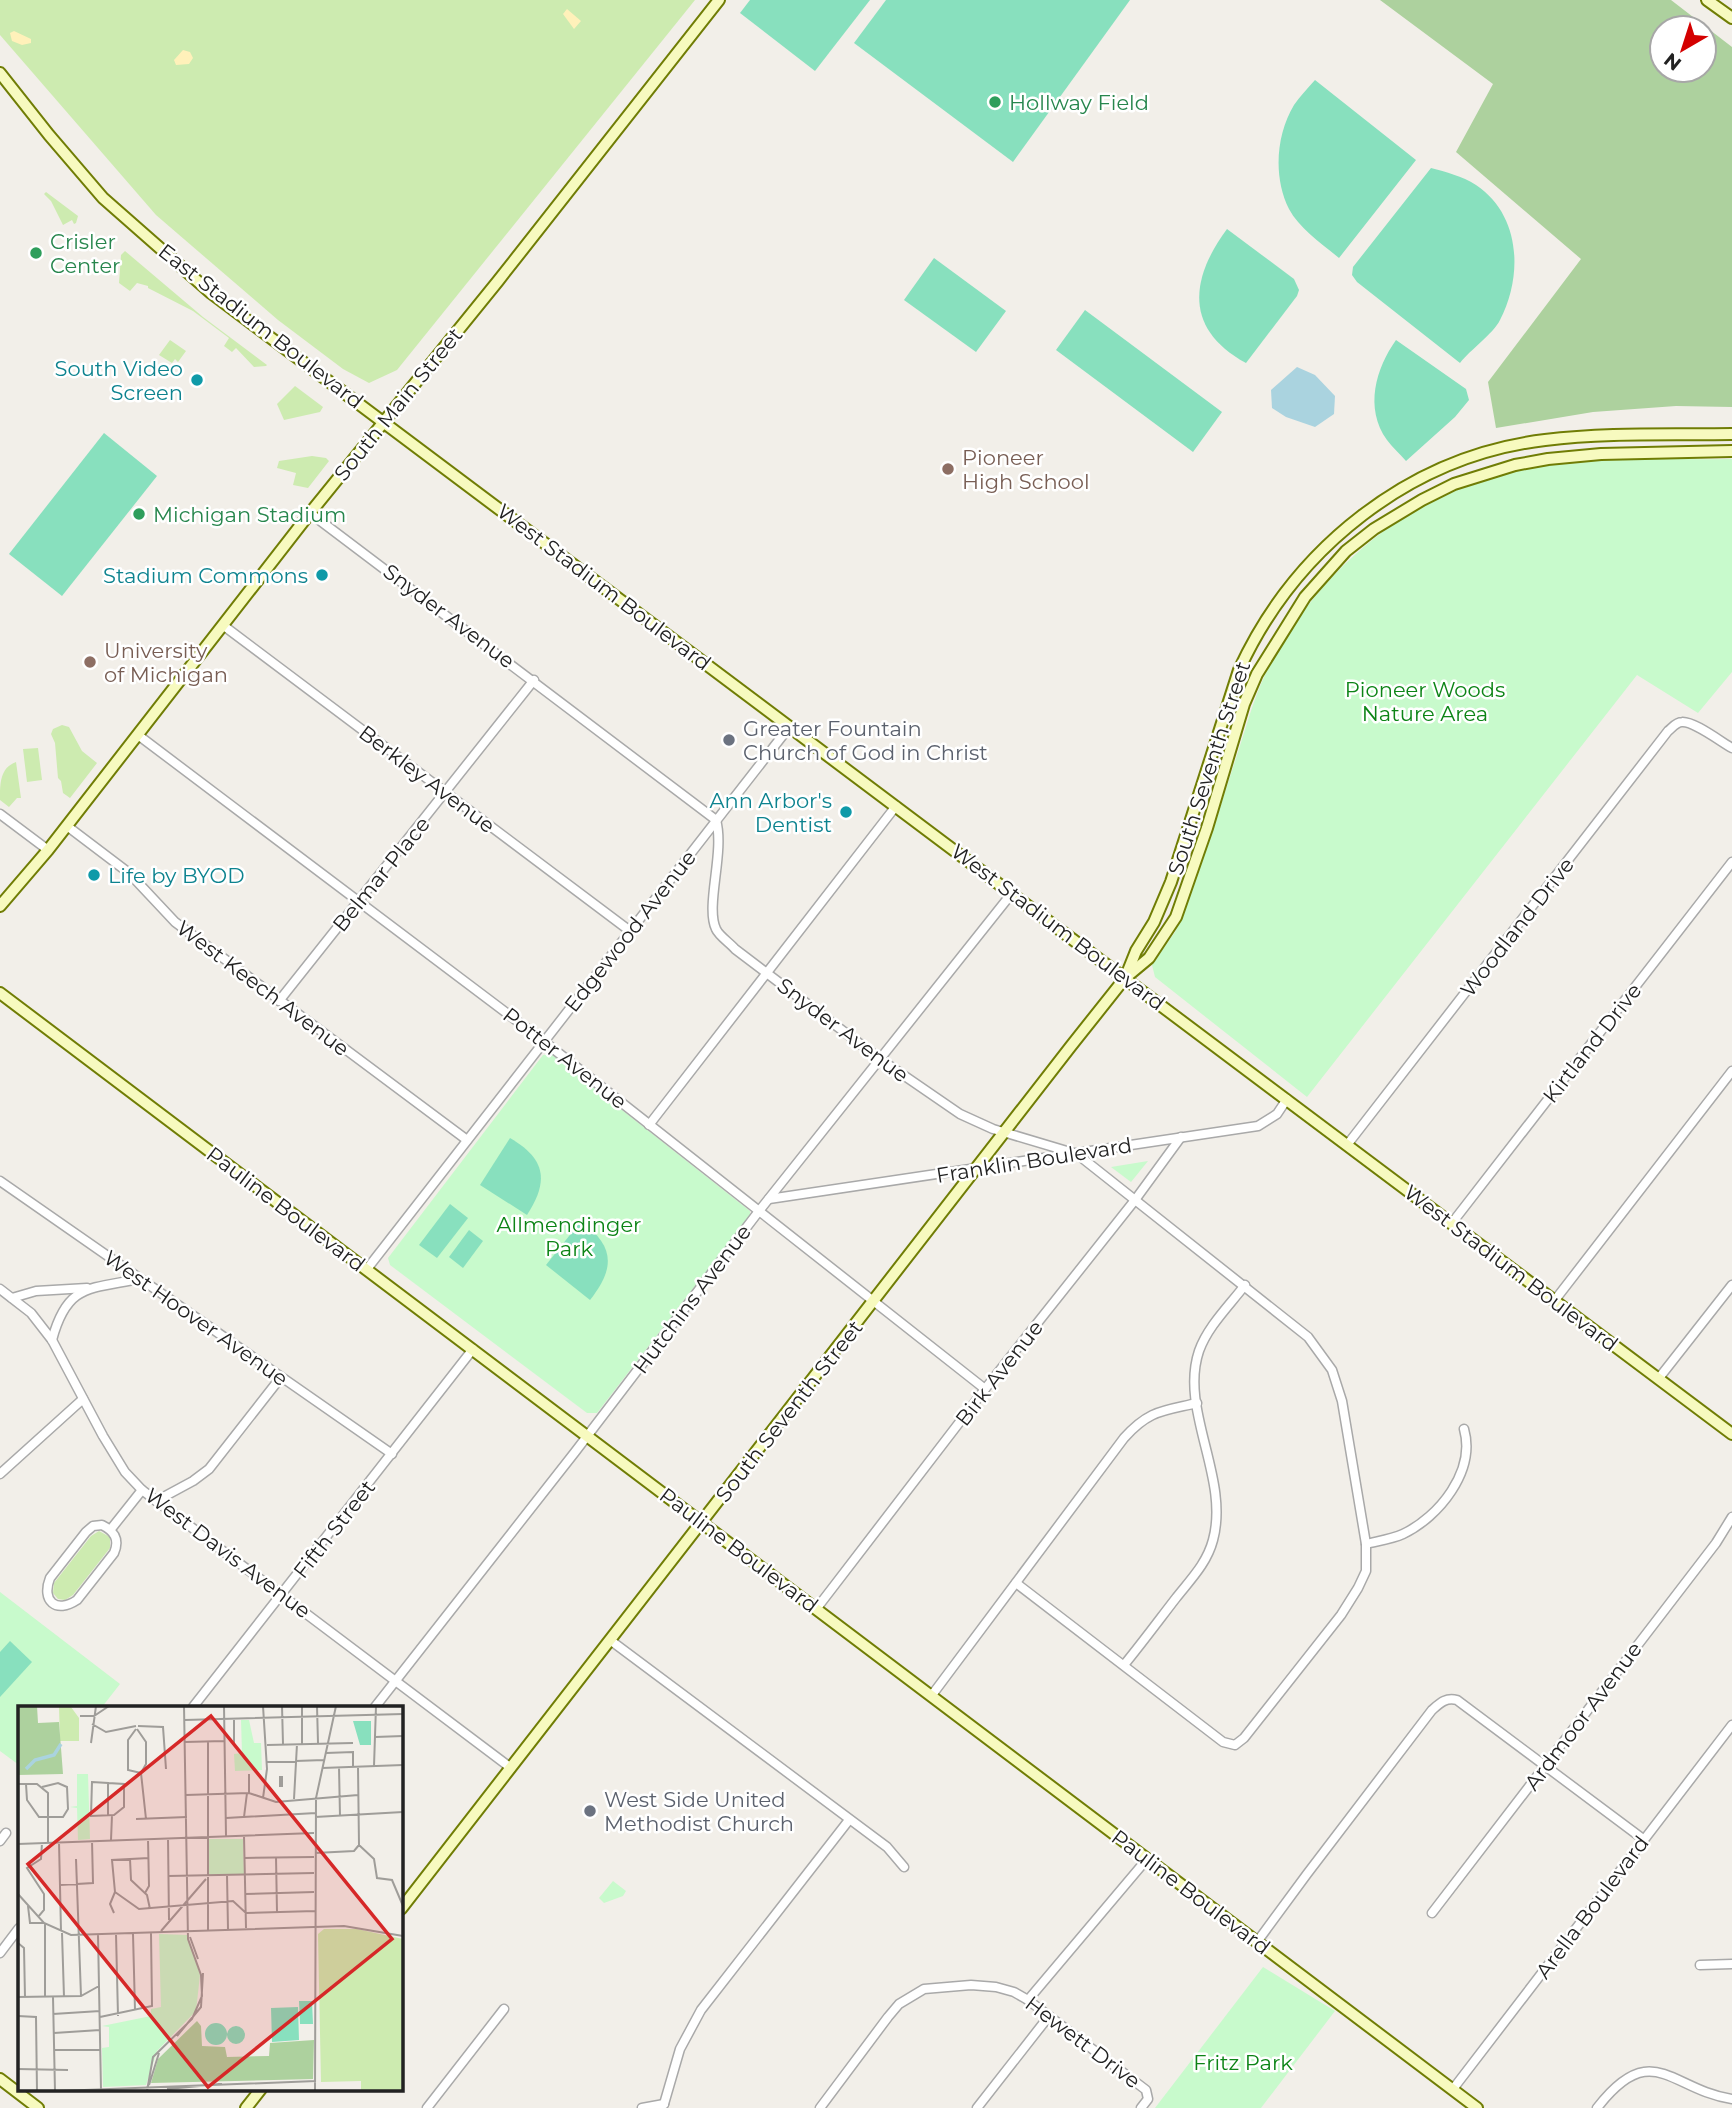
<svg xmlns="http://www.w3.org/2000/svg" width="1732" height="2108" font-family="Montserrat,sans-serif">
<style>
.grass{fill:#cdebb0}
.forest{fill:#add19e;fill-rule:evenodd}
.sand{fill:#fff1ba}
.park{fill:#c8facc}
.pitch{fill:#88e0be}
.water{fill:#aad3df}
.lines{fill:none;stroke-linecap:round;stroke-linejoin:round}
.street-casing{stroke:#a9a9a9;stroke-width:11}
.secondary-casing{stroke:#707d05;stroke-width:14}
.street{stroke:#fff;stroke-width:8}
.secondary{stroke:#f7fabf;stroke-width:10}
.leisure-dot{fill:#2e9e5b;stroke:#fff;stroke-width:2.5}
.culture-dot{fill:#0f9aa8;stroke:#fff;stroke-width:2.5}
.education-dot{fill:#8d6e63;stroke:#fff;stroke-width:2.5}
.worship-dot{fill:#6b7280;stroke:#fff;stroke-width:2.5}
.labels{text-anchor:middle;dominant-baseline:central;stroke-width:5;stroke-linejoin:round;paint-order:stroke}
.leisure-label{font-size:21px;fill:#27864d;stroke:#fff;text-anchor:start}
.street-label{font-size:21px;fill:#222;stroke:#fff}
.culture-label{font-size:21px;fill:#0d838f;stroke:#fff;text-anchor:end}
.education-label{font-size:21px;fill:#785e54;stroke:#fff;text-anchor:start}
.park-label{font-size:21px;fill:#0c8416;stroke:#fff}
.worship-label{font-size:21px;fill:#5b616d;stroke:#fff;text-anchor:start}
.inset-river{fill:none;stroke:#aad3df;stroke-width:3.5}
.inset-road{fill:none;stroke:#9f9d99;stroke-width:2}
.view{fill:#d62828;fill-opacity:0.15;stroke:#d62828;stroke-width:3.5}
.inset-edge{fill:none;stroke:#222;stroke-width:3.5}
</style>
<rect width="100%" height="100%" fill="#f2efe9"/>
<g class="grass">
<polygon points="0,0 695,0 397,370 369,383 343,369 278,320 156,215 0,35"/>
<polygon points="46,192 78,216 76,223 74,224 72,220 63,225 51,201 44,194"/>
<polygon points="125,251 203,317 267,365 266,366 254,367 236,348 232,352 224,346 229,338 193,311 148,288 148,286 137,283 130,291 119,283 121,255"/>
<polygon points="170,340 186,351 178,362 175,359 172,363 159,355"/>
<polygon points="295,386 323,407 320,412 284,420 277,404"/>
<polygon points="312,456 326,458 329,461 308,488 293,485 296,473 277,468 279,461"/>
<polygon points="62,725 69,727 82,751 97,763 70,798 63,793 61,781 58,778 55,743 51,734 53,729"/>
<polygon points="38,748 42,780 27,782 23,749"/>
<path d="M16,762l5,36h-4l-8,9 -9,-7c0,-17 0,-32 16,-38z"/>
<polygon points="99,1531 110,1537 110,1548 73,1595 65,1600 58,1599 53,1593 54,1583 91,1536"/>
</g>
<path class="forest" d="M1380,0h291l61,47v360l-56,-1 -83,6 -97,16 -8,-46 93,-123 -125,-107 37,-68zM1662,28h42v42h-42z"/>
<g class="sand">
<polygon points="567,9 581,21 574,29 563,14"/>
<polygon points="14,31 31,39 31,43 22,45 12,41 10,33"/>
<polygon points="183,50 190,52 193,58 189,64 176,65 174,60"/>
</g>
<g class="park">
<path d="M1732,459v213l-34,41 -61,-38 -330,422 -152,-120 -3,-12 23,-33 13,-31c18,-48 33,-97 49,-146 9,-27 16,-55 28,-80 50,-104 150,-189 266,-208 66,-11 134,-7 201,-8z"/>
<polygon points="551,1054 750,1211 750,1215 597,1413 587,1413 390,1265 388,1258 543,1055"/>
<polygon points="1148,1161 1131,1182 1111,1167"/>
<polygon points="0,1592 120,1684 102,1707 19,1707 19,1765 0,1751"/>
<polygon points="613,1881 626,1891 623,1896 604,1903 599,1898"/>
<polygon points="1263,1967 1335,2011 1261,2108 1155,2108"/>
</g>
<g class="pitch">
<polygon points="750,0 870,0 815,71 740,13"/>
<polygon points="886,0 1130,0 1013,162 854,43"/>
<path d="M1315,80l101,80 -77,98c-17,-14 -40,-30 -50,-49 -16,-32 -13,-74 5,-104 6,-9 14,-17 21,-25z"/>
<path d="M1431,168c15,4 31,8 45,17 45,30 47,91 24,135 -7,14 -29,29 -40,43l-103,-81 -5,-7 1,-8z"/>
<path d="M1227,229l67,50 5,11 -2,6 -51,67c-62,-34 -56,-84 -19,-134z"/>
<polygon points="934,258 1006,311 976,352 904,300"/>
<polygon points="1085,310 1222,412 1193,452 1056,350"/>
<path d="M1396,340l70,49 3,11 -14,17 -49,44c-6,-7 -14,-14 -19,-21 -23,-32 -11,-72 9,-100z"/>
<polygon points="104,433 157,476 62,596 9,554"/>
<path d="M510,1138c36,21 39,43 17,77l-47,-30z"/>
<polygon points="450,1204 468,1218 437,1258 419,1245"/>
<path d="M581,1221c33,25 35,46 9,79l-44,-35z"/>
<polygon points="469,1230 483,1241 463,1268 449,1257"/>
<polygon points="10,1641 32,1662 0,1697 0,1652"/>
</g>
<polygon class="water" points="1297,367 1315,375 1335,396 1334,414 1315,427 1286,417 1272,408 1271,390"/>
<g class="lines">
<defs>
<g id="street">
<path d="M310,513l406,307c9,32 -11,86 0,109 3,7 14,14 19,20l145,110 80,55 33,15 84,25 231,183 24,33 10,31 24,143v27l-8,17 -17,27 -97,123 -9,7 -12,-3 -207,-159"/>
<polyline points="224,626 630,931"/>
<polyline points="138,735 537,1036 985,1389"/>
<polyline points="0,814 48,850"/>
<polyline points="67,826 129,873 175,922 467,1140"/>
<polyline points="279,1001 534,680"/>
<polyline points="649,1125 896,806"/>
<path d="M1347,1145l321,-414c4,-3 8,-9 14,-9 12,-1 39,20 50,26"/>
<polyline points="0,1181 392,1454"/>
<polyline points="769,1199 1258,1126 1277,1114 1287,1099"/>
<polyline points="1452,1223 1732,862"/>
<polyline points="367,1269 790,726"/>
<polyline points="0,1289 31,1313 52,1340 103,1436 125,1472 142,1490 511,1768"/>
<polyline points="12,1298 36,1291 87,1288"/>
<polyline points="1555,1300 1732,1071"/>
<path d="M52,1340c15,-56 37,-51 87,-61"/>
<polyline points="1659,1378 1732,1285"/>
<polyline points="0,1474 83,1399"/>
<polyline points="156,1501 193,1481 209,1469 281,1377"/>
<path d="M102,1525c12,6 18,14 12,28l-37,47c-21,14 -36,1 -27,-22l36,-46 7,-6z"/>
<polyline points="111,1529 142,1490"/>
<path d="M1366,1544c12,-3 26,-5 37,-10 36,-17 73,-63 61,-105"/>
<polyline points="817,1608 985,1389 1135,1200 1181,1137"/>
<polyline points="610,1640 887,1847 904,1867"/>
<path d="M1124,1665c18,-22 35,-45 52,-67 15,-19 31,-35 37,-58 17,-62 -34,-130 -14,-189 9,-25 30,-45 46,-66"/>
<path d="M932,1695l192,-257c25,-28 39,-27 73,-35"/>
<polyline points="193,1707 473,1349"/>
<polyline points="375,1707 575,1452 759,1211 1012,893"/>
<polyline points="0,1841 6,1833"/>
<polyline points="1432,1913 1716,1543 1732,1517"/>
<path d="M1257,1942l50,-68 125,-164c8,-7 14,-13 25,-10l186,139"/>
<polyline points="0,1953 19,1928"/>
<polyline points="1700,1965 1732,1964"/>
<polyline points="1028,2000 1147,1859"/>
<polyline points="1453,2089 1732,1725"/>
<polyline points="664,2104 680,2049 701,2010 849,1820"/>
<polyline points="427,2108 504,2009"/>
<polyline points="642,2108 664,2104"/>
<polyline points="820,2108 888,2017 899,2004 924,1989 971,1985 996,1987 1014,1992 1028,2000 1146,2090 1148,2099 1141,2108"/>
<polyline points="977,2108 1049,2016"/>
<path d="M1597,2108c55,-71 74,-18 135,-9"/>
</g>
<g id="secondary">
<polyline points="1707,0 1732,18"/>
<polyline points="0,73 49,135 103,198 211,293 1732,1434"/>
<polyline points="0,906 48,850 310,513 498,281 719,0"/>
<path d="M1126,976l10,-25 18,-29 17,-40 68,-212c56,-122 171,-214 306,-230 62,-8 125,-5 187,-6"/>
<polyline points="0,993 1477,2108"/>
<polyline points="401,1909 1071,1046 1125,978 1149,958 1176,917 1207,828 1244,704 1257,674 1305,597 1346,551 1374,529 1422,500 1454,484 1515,465 1548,459 1601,454 1732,451"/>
<polyline points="0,2079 38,2108"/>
<polyline points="246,2108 261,2089"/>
</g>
</defs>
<use href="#street" class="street-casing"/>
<use href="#secondary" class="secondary-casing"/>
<use href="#street" class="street"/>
<use href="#secondary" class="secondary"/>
</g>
<g class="leisure-dot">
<circle cx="995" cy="102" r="7"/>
<circle cx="36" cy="253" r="7"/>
<circle cx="139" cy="514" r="7"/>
</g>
<g class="culture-dot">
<circle cx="197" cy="380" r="7"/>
<circle cx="322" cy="575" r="7"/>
<circle cx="846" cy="812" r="7"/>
<circle cx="94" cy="875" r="7"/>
</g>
<g class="education-dot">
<circle cx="948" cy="469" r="7"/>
<circle cx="90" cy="662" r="7"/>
</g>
<g class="worship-dot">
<circle cx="729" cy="740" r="7"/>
<circle cx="590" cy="1811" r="7"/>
</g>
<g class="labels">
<g class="leisure-label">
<text x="1009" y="102">Hollway Field</text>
<text x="50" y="241">Crisler<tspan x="50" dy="24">Center</tspan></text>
<text x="153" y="514">Michigan Stadium</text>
</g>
<g class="street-label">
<text transform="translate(261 326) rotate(38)">East Stadium Boulevard</text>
<text transform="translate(398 404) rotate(-51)">South Main Street</text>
<text transform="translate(604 587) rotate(37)">West Stadium Boulevard</text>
<text transform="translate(449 616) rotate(37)">Snyder Avenue</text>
<text transform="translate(1209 768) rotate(-72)">South Seventh Street</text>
<text transform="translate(427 779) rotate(37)">Berkley Avenue</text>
<text transform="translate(381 874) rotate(-51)">Belmar Place</text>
<text transform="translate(1058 927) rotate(37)">West Stadium Boulevard</text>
<text transform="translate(1517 927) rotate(-52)">Woodland Drive</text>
<text transform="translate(630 931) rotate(-52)">Edgewood Avenue</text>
<text transform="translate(263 988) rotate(37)">West Keech Avenue</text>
<text transform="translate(843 1030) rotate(37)">Snyder Avenue</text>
<text transform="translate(1592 1043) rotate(-52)">Kirtland Drive</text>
<text transform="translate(565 1058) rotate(38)">Potter Avenue</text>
<text transform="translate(1034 1160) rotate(-9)">Franklin Boulevard</text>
<text transform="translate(286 1209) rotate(37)">Pauline Boulevard</text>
<text transform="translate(1511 1268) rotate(37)">West Stadium Boulevard</text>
<text transform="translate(692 1299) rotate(-53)">Hutchins Avenue</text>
<text transform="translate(196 1318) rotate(35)">West Hoover Avenue</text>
<text transform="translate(999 1373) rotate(-52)">Birk Avenue</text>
<text transform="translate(789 1411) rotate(-52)">South Seventh Street</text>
<text transform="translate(334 1529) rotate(-52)">Fifth Street</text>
<text transform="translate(739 1550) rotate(37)">Pauline Boulevard</text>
<text transform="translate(228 1553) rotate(37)">West Davis Avenue</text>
<text transform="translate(1583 1716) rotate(-53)">Ardmoor Avenue</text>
<text transform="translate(1191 1892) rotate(37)">Pauline Boulevard</text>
<text transform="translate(1592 1907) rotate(-53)">Arella Boulevard</text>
<text transform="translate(1083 2042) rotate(37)">Hewett Drive</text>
</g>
<g class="culture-label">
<text x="183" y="368">South Video<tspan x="183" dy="24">Screen</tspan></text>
<text x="308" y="575">Stadium Commons</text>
<text x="832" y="800">Ann Arbor's<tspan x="832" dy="24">Dentist</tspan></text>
<text x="108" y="875" text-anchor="start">Life by BYOD</text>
</g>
<g class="education-label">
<text x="962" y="457">Pioneer<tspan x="962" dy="24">High School</tspan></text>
<text x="104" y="650">University<tspan x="104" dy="24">of Michigan</tspan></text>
</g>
<g class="park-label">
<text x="1425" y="689">Pioneer Woods<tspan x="1425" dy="24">Nature Area</tspan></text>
<text x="569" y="1224">Allmendinger<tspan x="569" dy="24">Park</tspan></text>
<text x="1243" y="2062">Fritz Park</text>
</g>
<g class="worship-label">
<text x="743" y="728">Greater Fountain<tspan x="743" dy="24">Church of God in Christ</tspan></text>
<text x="604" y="1799">West Side United<tspan x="604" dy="24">Methodist Church</tspan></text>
</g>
</g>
<g transform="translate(18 1706)">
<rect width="385" height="385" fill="#f2efe9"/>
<path d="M41,0l12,1 8,11v23h-19zM306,223h33l46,10v152h-42v-10l-40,1 -3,-148z" fill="#cdebb0"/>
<path d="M0,0h19l1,17 21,-1 4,52 -45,1zM179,315l4,5 1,20 23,1 2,10 42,-1 1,-13 44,-3 -1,39 -162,4 7,-24z" fill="#add19e"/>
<path d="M223,14h8l5,23h7l1,27 -27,1 -1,-17 8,-1zM59,68h11l2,65 -12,1 -1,-32 -7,-1 7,-1zM191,133h34l1,35 -35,1zM141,228l28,1 13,40 -4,36 -39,40 -11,34 -43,2 -1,-39 7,-1v-20l-7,-1 49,-10v-7l10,-2z" fill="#c8facc"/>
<path d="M335,15h18v24h-11zM281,295h13l1,23h-13zM280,301l1,33 -27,2 -1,-34zM187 328a11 11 0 1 1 22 0a11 11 0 1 1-22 0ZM209 329a9 9 0 1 1 18 0a9 9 0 1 1-18 0Z" fill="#88e0be"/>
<path class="inset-river" d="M8,63l9,-9 19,-5 7,-11"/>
<path class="inset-road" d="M206,0l2,130M245,0l4,63 -4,29M264,0l1,38M284,0v38M299,0l1,37M62,10h14l15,-10M216,12v27M167,14l218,-6M74,18l14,8 30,-6M120,20l25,1 3,42M118,23l-8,11v30l13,3M119,23l9,13v22l-5,9 5,46M357,31l28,-1M190,35v190M167,36l39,-1M73,37l5,-37M249,39l86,-2M308,47l27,-1v15M249,56l57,-2M356,60l2,-60M321,61l1,49M340,61l1,78M304,62l81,-3M262,71h2v9h-2zM74,76l32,2v23l-10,8 -23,1zM90,76v33M0,78h19l11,9v49M8,78l1,16 12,17h24l5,-8 -1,-22 -9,-4 -16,4M231,80v-12v19M168,89l63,-2 27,9 82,-7M276,93l3,-55M226,111l3,-24M297,111l88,-5M208,112l90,-5M118,113l51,-2M226,130l2,92M150,132l1,82M93,134l1,-25M41,136l2,89M0,138l296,-11M341,139l15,14 3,19 15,2 11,26M297,147l39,-2 5,-6M258,151l1,55M226,152l70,-1M58,153l5,137M112,153l1,21 16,15 3,14M209,169l1,54M150,170l146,-3M42,179l33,-2 -1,-42M97,186l24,17 94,-8 13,12 69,-2M97,186l-3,-32 37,-2M127,187l4,-7 -1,-47M0,188l26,29 27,12 273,-9 59,10M227,188l69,-2M10,200l2,17h14M96,207l-4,-9 5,-12M20,211l6,-7v-16l-17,-26 14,-9 1,-16M27,218v73M143,225l45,-52M44,227l2,64M98,228l2,82M115,228l2,76M80,229l3,155M172,231l8,22M0,237l6,5 1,49M0,291l63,-1 18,-10M35,291l2,94M35,308l47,-3M0,310l18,1 1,74M82,311l52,-11 -1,-73M36,327l46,-3M159,330l24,-29 2,-34M36,344h46M0,363l50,1M131,379l10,-32M149,383l55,-5M41,385l257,-10M129,385l6,-34 39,-38 10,-23 -1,-21 -13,-36 -4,-233M297,385l1,-293 20,-92"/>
<path class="view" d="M193,10l181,223 -184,148 -180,-223z"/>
<rect width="385" height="385" class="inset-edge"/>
</g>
<g transform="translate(1683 49) rotate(219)"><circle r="33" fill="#ffffff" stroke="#a7a7a7" stroke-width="2"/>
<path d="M0-5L12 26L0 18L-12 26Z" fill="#d40000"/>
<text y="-10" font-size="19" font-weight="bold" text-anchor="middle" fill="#222222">N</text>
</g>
</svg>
